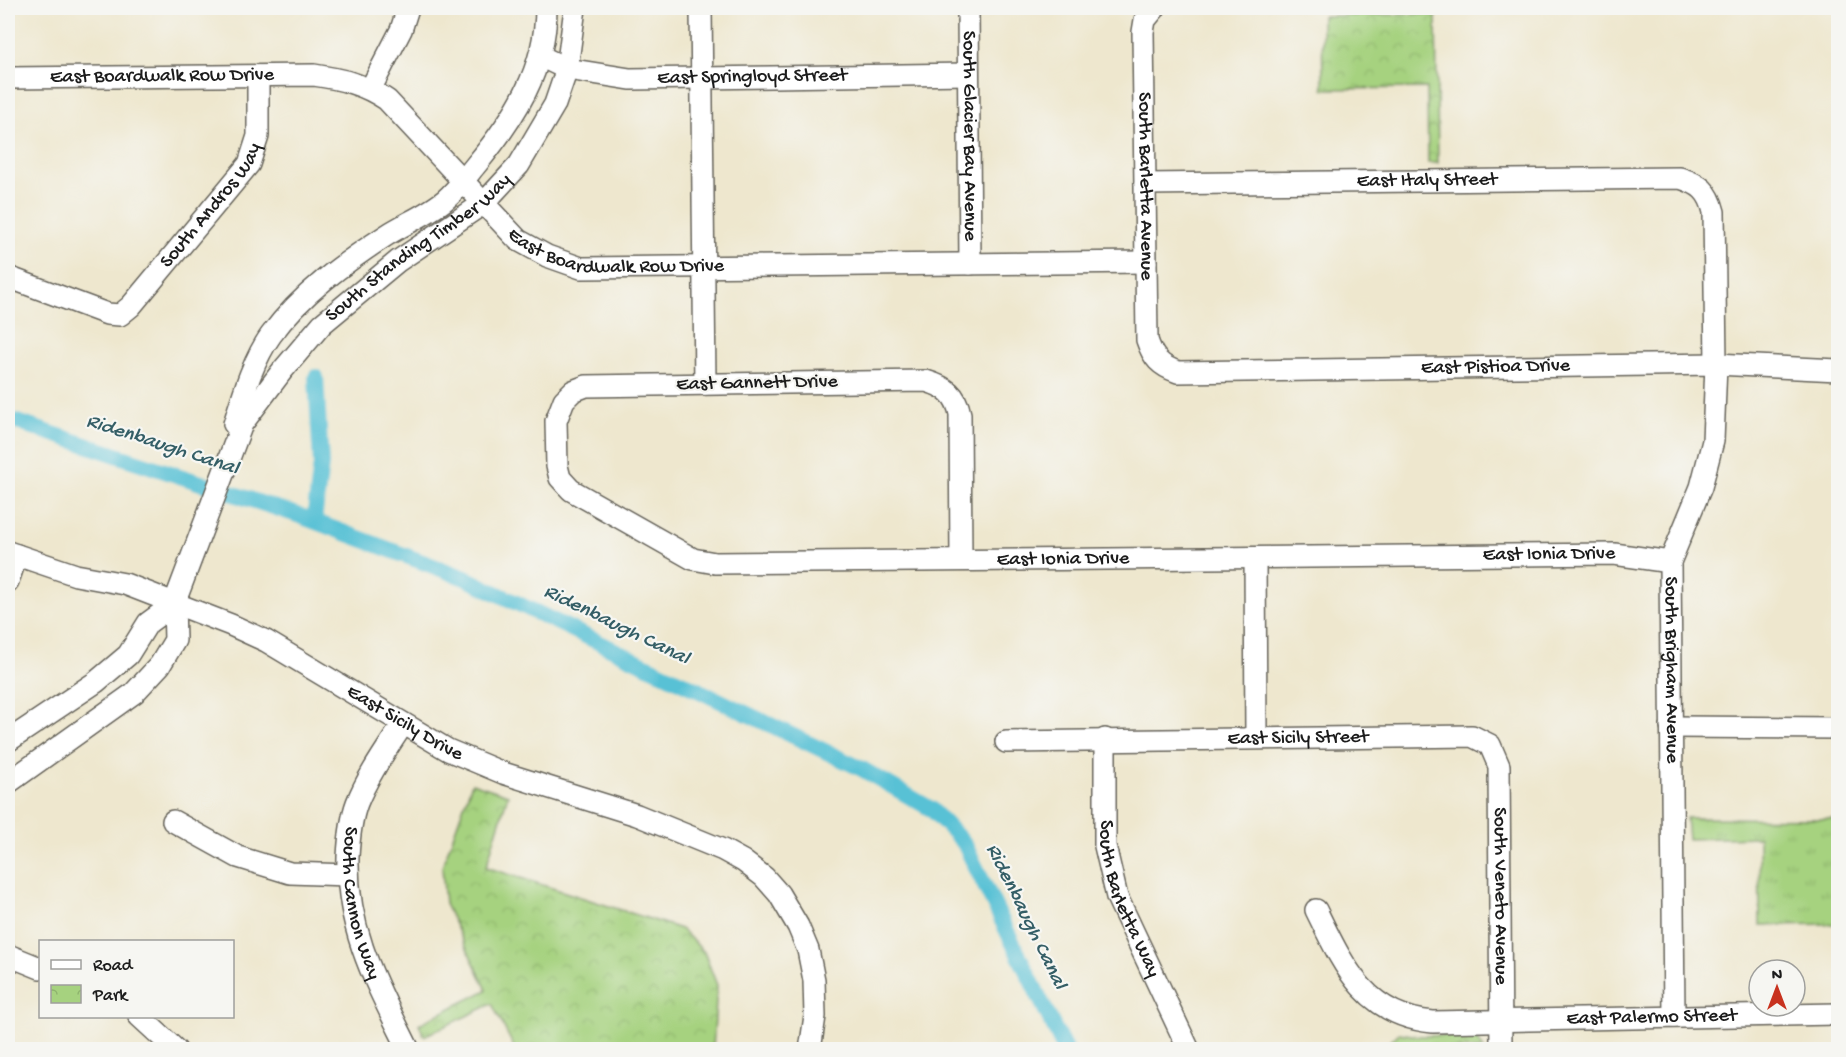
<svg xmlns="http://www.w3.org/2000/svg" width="1846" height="1057" font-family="'Gochi Hand',sans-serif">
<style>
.grass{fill:url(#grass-tufts);stroke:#61774e;stroke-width:1.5}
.park{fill:url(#park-crowns);stroke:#61774e;stroke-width:1.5}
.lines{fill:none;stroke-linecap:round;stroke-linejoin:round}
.canal{stroke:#58c1d5;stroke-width:16}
.minor-casing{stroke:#66635a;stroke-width:24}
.minor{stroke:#fff;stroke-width:21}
.labels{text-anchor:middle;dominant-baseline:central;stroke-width:4.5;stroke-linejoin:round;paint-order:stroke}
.street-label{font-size:20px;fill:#1c1c1c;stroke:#f6f6f2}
.water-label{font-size:21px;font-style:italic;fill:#345e66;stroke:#f6f6f2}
</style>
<defs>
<pattern id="grass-tufts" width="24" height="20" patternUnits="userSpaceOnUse" patternTransform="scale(1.5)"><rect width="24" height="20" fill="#a6d27f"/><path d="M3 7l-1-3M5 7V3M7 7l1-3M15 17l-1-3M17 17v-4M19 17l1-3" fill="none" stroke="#8eb46d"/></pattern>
<pattern id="park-crowns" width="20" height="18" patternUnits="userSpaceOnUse" patternTransform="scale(1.5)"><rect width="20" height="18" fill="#a6d27f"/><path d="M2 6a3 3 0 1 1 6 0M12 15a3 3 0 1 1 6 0" fill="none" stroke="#8eb46d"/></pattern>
</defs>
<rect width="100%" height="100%" fill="#f6f6f2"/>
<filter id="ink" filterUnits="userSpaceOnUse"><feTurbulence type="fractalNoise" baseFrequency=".0167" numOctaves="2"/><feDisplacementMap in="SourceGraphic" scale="12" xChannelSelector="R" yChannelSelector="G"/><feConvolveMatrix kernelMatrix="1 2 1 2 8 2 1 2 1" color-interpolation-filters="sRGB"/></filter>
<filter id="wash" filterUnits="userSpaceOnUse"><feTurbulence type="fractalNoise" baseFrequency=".008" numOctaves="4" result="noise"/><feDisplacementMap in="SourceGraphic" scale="24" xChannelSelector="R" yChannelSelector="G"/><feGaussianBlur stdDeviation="1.35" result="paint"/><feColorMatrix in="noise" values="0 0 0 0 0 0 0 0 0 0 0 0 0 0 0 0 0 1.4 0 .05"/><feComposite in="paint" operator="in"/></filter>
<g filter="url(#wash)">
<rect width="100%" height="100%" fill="#eee7ce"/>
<polygon class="grass" points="1686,818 1838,819 1838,924 1760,925 1759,837 1688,839"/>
<g class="park">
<polygon points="1436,14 1438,163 1428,163 1427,88 1323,89 1322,16"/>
<polygon points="472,783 508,795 486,867 681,929 704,952 717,985 713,1049 515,1049 492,1004 424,1036 419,1024 487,990 445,904 442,867"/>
<polygon points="1399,1033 1418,1036 1474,1035 1484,1049 1383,1049"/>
</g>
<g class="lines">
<g class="canal">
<polyline points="8,419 300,516 465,578 862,769 931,809 964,843 1065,1050"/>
<polyline points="314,521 321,464 316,377"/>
</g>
</g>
</g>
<g filter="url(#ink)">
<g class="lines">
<defs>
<g id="minor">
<polyline points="701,8 705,384"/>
<path id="s1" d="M968,8l2,256"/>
<path id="s2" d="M1155,8l-10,12 -2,12 4,308c6,18 13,26 31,32l538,-8 122,6"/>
<path id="s3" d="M540,56l27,13 63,10 338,-5"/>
<path id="s4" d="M8,78l306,-3c27,4 50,9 73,25l131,140 29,16 34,12 565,-6"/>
<polyline points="371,88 401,30 408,8"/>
<path id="s5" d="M1145,184l535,-6c20,6 29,13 34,34l2,152 -3,77 -12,46 -31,75 4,455"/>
<path id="s6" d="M8,277l99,37 13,1 11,-9 118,-142 9,-28v-60"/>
<path d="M234,424c9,-29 19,-64 37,-89 30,-41 74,-73 116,-100 19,-12 41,-21 58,-35 12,-10 21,-23 30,-34 39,-47 71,-96 71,-158"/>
<path id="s7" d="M8,552l68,23 49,9 106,41 35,16 182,109 55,23 134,42 86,35 20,11 21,16 15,17 19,32 10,24 6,30 1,36 -5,34"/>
<polyline points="1255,558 1256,738"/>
<path id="s8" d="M961,560l-1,-146c-4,-20 -14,-27 -34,-33l-340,5 -13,5 -9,9 -8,21 1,45 3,12 11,12 122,69 22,4 899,-9 56,8"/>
<polyline points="8,581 17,555"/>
<path id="s9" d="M403,724c-16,25 -35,51 -46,79 -6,16 -8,36 -9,54 -2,74 29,128 61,193"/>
<polyline points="1671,727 1838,728"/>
<path id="s10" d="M1105,739v107l12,51 72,153"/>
<polyline points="8,741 96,682 128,655 148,623 174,604"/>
<path id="s11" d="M1006,742l466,-6 18,9 9,21 2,284"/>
<path id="s12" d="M8,783l126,-90 26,-28 15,-25 -1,-36 68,-180 40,-53 40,-47 76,-63 86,-58 35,-38 36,-61 12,-35 8,-61"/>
<polyline points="173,821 238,857 290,873 348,875"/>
<path id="s13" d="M1316,910c27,55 49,106 117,112l405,-8"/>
<polyline points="8,955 40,968"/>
<polyline points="139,1016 176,1050"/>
</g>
</defs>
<use href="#minor" class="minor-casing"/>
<use href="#minor" class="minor"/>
</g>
</g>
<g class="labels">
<g class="street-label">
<text stroke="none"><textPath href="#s4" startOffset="154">East Boardwalk Row Drive</textPath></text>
<text stroke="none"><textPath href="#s3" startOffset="216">East Springloyd Street</textPath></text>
<text stroke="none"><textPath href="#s1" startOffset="128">South Glacier Bay Avenue</textPath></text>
<text stroke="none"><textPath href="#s5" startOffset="282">East Italy Street</textPath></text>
<text stroke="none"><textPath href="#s2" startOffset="182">South Barletta Avenue</textPath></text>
<text stroke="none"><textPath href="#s6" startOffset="262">South Andros Way</textPath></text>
<text stroke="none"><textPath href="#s4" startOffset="676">East Boardwalk Row Drive</textPath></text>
<text stroke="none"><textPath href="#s12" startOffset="702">South Standing Timber Way</textPath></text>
<text stroke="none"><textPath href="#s2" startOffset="700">East Pistioa Drive</textPath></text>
<text transform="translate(757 384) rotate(-1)">East Gannett Drive</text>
<text stroke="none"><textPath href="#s8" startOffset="1656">East Ionia Drive</textPath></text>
<text stroke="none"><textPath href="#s8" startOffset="1170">East Ionia Drive</textPath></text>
<text stroke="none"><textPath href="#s5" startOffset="1052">South Brigham Avenue</textPath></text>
<text stroke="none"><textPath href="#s7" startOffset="435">East Sicily Drive</textPath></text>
<text stroke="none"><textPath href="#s11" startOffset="292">East Sicily Street</textPath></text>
<text stroke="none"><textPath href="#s11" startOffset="639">South Veneto Avenue</textPath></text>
<text stroke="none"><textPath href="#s10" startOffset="164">South Barletta Way</textPath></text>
<text stroke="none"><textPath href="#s9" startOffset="194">South Cannon Way</textPath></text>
<text stroke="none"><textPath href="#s13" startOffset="390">East Palermo Street</textPath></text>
</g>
<g class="water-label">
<text transform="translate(162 446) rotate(18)">Ridenbaugh Canal</text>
<text transform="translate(616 626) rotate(26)">Ridenbaugh Canal</text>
<text transform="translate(1025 917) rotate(64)">Ridenbaugh Canal</text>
</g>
</g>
<rect width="1846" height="1057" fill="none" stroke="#f6f6f2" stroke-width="30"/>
<rect x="39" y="940" width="195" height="78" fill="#f6f6f2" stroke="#9f9f9c" stroke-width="1.5"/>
<rect x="51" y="960" width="30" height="9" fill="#ffffff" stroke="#9f9f9c" stroke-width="1.5"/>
<text x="93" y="970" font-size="18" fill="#1c1c1c">Road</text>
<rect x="51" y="985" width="30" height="18" fill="url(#park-crowns)" stroke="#9f9f9c" stroke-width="1.5"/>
<text x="93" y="1000" font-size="18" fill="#1c1c1c">Park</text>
<g transform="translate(1777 988)"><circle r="28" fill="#f6f6f2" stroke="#9f9f9c" stroke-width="1.5"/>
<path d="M0-4.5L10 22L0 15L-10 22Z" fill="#c8321e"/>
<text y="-9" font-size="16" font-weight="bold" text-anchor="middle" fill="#1c1c1c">N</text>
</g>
</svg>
